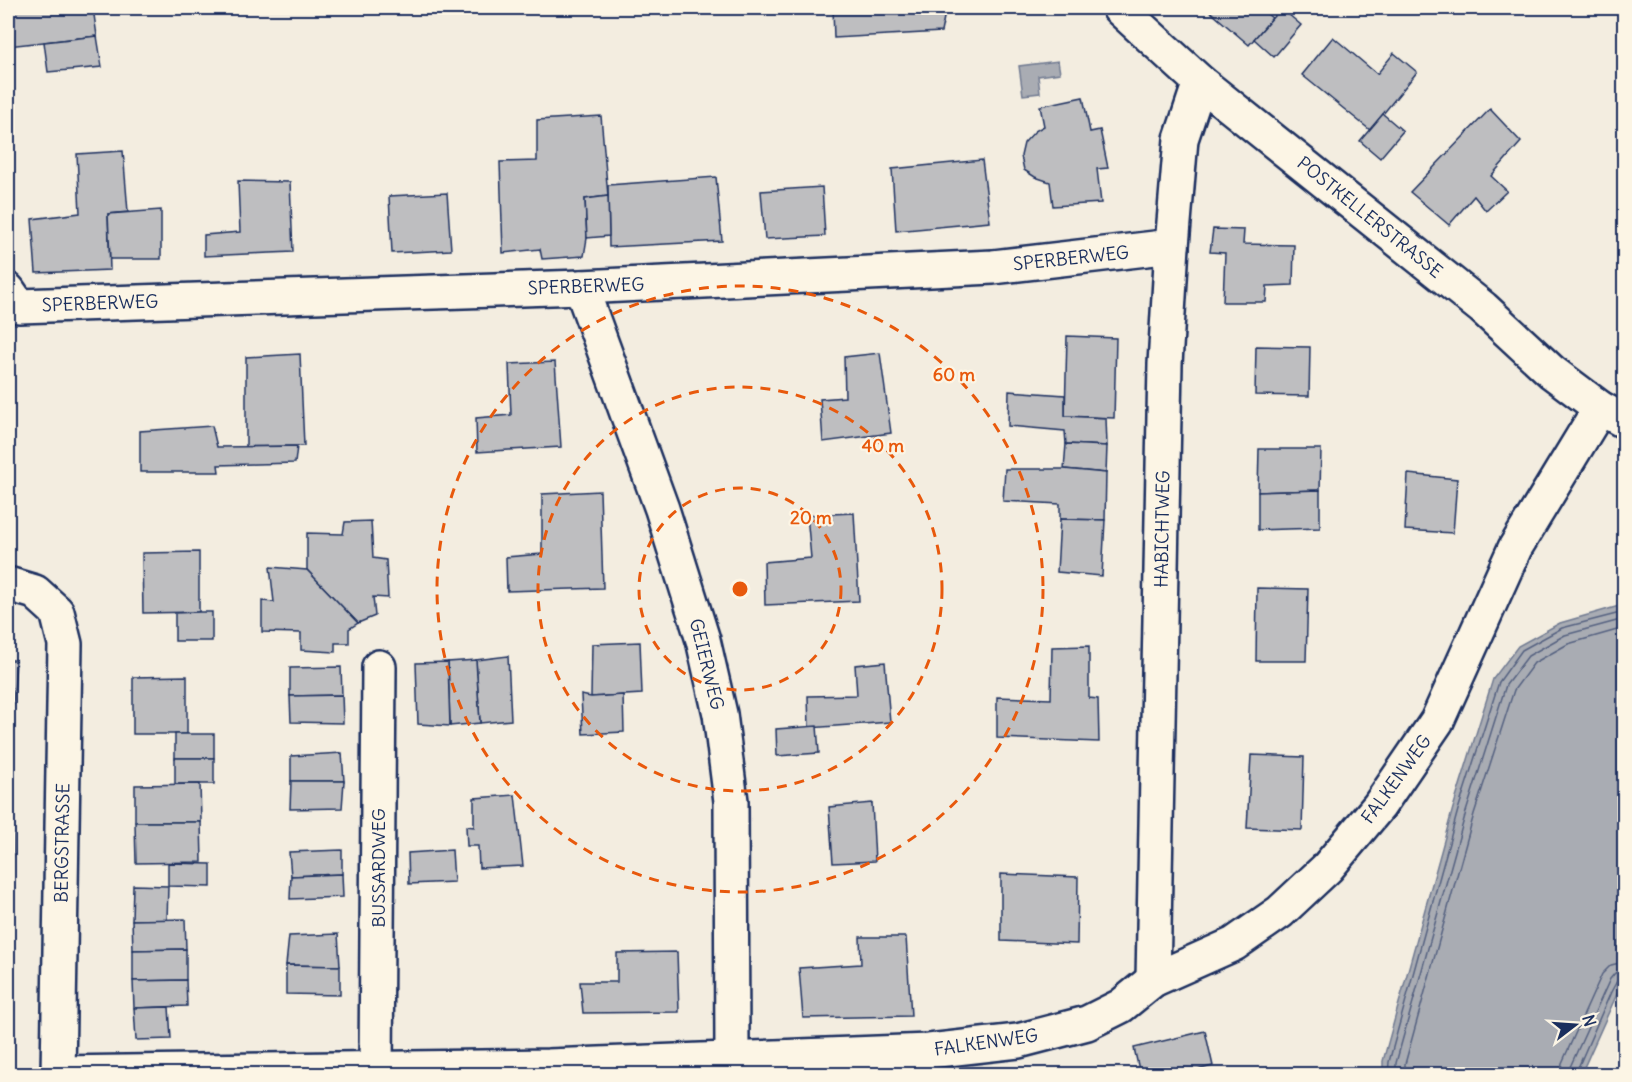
<svg xmlns="http://www.w3.org/2000/svg" width="1632" height="1082" font-family="Delius,sans-serif">
<style>
.water{fill:#a9acb3;stroke:#707a91;stroke-width:1.5}
.lines{fill:none;stroke-linecap:round;stroke-linejoin:round}
.shore{stroke:#546180;stroke-width:1.5}
.building{fill:#bebec0;stroke:#1b2f5e;stroke-width:1.5}
.minor-casing{stroke:#1b2f5e;stroke-width:38}
.minor{stroke:#fcf5e5;stroke-width:33}
.ring{fill:none;stroke:#e8590c;stroke-width:3;stroke-dasharray:10 8}
.labels{text-anchor:middle;dominant-baseline:central;stroke-width:4.5;stroke-linejoin:round;paint-order:stroke}
.street-label{font-size:18px;fill:#1b2f5e;stroke:#fcf5e5}
.centre{fill:#e8590c;stroke:#fcf5e5;stroke-width:3}
.ring-label{font-size:18px;text-anchor:middle;font-weight:bold;fill:#e8590c;stroke:#fcf5e5;stroke-width:4.5;stroke-linejoin:round;paint-order:stroke}
</style>
<rect width="100%" height="100%" fill="#f3ede0"/>
<filter id="ink" filterUnits="userSpaceOnUse"><feTurbulence type="fractalNoise" baseFrequency=".0167" numOctaves="2"/><feDisplacementMap in="SourceGraphic" scale="12" xChannelSelector="R" yChannelSelector="G"/><feConvolveMatrix kernelMatrix="1 2 1 2 8 2 1 2 1" color-interpolation-filters="sRGB"/></filter>
<g filter="url(#ink)">
<g class="water">
<polygon points="1058,61 1060,73 1038,76 1040,93 1023,95 1019,66"/>
<polygon points="1619,606 1624,606 1624,980 1617,994 1581,1074 1383,1074 1383,1061 1453,808 1493,679 1518,646 1560,623"/>
</g>
<g class="lines">
<g class="shore">
<polyline points="1388,1074 1389,1062 1458,810 1499,682 1522,650 1562,628 1624,612"/>
<polyline points="1396,1074 1396,1063 1466,812 1506,685 1528,656 1565,635 1624,619"/>
<polyline points="1405,1074 1405,1064 1474,814 1514,690 1534,663 1568,644 1624,628"/>
<polyline points="1560,1074 1562,1063 1602,974 1611,965 1624,962"/>
<polyline points="1569,1074 1570,1067 1610,979 1615,973 1624,971"/>
<polyline points="1576,1074 1577,1070 1611,992 1617,981 1624,978"/>
</g>
</g>
<g class="building">
<polygon points="8,8 93,8 97,36 8,46"/>
<polygon points="833,8 946,8 941,32 834,38"/>
<polygon points="1206,8 1260,8 1272,18 1249,45"/>
<polygon points="1281,8 1301,25 1274,57 1254,39"/>
<polygon points="97,36 102,67 48,72 44,42"/>
<polygon points="1333,37 1377,74 1394,53 1417,72 1370,130 1302,75"/>
<polygon points="1083,97 1090,132 1100,130 1108,168 1097,169 1101,203 1053,206 1050,182 1035,177 1024,170 1021,156 1024,143 1035,131 1044,126 1040,106"/>
<polygon points="1490,109 1521,142 1491,176 1507,191 1486,211 1474,196 1449,225 1410,192"/>
<polygon points="1383,114 1403,131 1380,158 1360,141"/>
<polygon points="601,116 608,196 585,199 587,238 584,256 542,259 540,249 503,253 500,162 537,161 537,120"/>
<polygon points="123,151 128,212 108,214 110,270 36,273 32,219 80,213 77,154"/>
<polygon points="982,160 990,222 896,231 892,169"/>
<polygon points="716,177 722,241 609,247 608,185"/>
<polygon points="238,181 290,182 293,252 204,256 204,235 240,232"/>
<polygon points="822,187 825,236 765,239 761,191"/>
<polygon points="447,193 451,250 392,253 389,196"/>
<polygon points="608,196 609,236 587,238 585,199"/>
<polygon points="161,210 161,259 110,259 108,214"/>
<polygon points="1213,229 1244,230 1243,244 1294,245 1293,285 1267,286 1266,302 1223,302 1225,253 1210,252"/>
<polygon points="1067,336 1116,338 1114,418 1065,416"/>
<polygon points="1256,346 1310,347 1309,396 1255,395"/>
<polygon points="880,353 891,433 823,442 820,399 845,397 844,357"/>
<polygon points="300,354 304,446 246,447 246,357"/>
<polygon points="555,362 561,447 477,452 476,418 511,415 509,364"/>
<polygon points="1009,391 1065,395 1065,416 1106,418 1107,446 1066,444 1065,431 1008,426"/>
<polygon points="212,426 217,447 297,446 295,463 218,465 219,472 140,472 140,431"/>
<polygon points="1066,444 1107,446 1106,473 1064,469"/>
<polygon points="1259,449 1321,449 1320,490 1258,492"/>
<polygon points="1005,469 1064,469 1106,473 1105,520 1060,519 1060,504 1003,501"/>
<polygon points="1408,474 1457,479 1453,533 1405,530"/>
<polygon points="1320,490 1320,528 1258,530 1258,492"/>
<polygon points="600,491 603,588 507,591 506,557 542,554 542,494"/>
<polygon points="854,513 859,601 765,605 764,562 811,558 807,515"/>
<polygon points="1060,519 1105,520 1102,576 1057,572"/>
<polygon points="371,521 373,558 386,560 388,598 373,597 375,616 358,623 307,570 307,533 343,534 345,522"/>
<polygon points="199,552 199,612 143,613 142,553"/>
<polygon points="270,567 307,570 358,623 349,629 349,643 335,643 335,652 301,650 301,633 262,632 262,601 274,602"/>
<polygon points="1257,588 1308,589 1306,661 1256,661"/>
<polygon points="199,612 212,612 212,641 175,641 175,613"/>
<polygon points="640,642 642,694 591,697 592,644"/>
<polygon points="1089,646 1089,698 1098,699 1099,742 997,738 997,697 1051,699 1052,647"/>
<polygon points="508,656 511,720 480,723 476,660"/>
<polygon points="8,660 16,660 12,728 8,727"/>
<polygon points="476,660 480,723 450,726 448,662"/>
<polygon points="448,662 450,726 418,724 416,663"/>
<polygon points="885,662 890,722 809,728 808,696 857,695 855,665"/>
<polygon points="341,667 342,695 290,696 290,668"/>
<polygon points="187,676 187,734 133,734 133,677"/>
<polygon points="342,695 343,723 291,722 290,696"/>
<polygon points="581,695 591,697 623,695 624,732 583,734"/>
<polygon points="817,726 819,753 777,756 776,729"/>
<rect x="175" y="734" width="39" height="24"/>
<polygon points="342,753 344,781 291,781 291,756"/>
<polygon points="1251,755 1304,757 1302,830 1247,828"/>
<rect x="175" y="758" width="39" height="26"/>
<polygon points="291,781 344,781 342,808 290,809"/>
<polygon points="8,782 12,782 13,856 8,856"/>
<polygon points="200,784 201,822 135,822 135,785"/>
<polygon points="515,795 523,866 479,868 478,846 467,846 466,826 474,827 474,798"/>
<polygon points="872,803 875,861 833,863 829,807"/>
<polygon points="135,822 201,822 202,862 136,863"/>
<polygon points="342,850 342,874 291,876 289,852"/>
<polygon points="452,850 454,882 409,884 408,853"/>
<polygon points="168,863 211,864 211,887 168,886"/>
<polygon points="342,874 343,897 290,899 291,876"/>
<polygon points="1001,874 1078,877 1077,944 1001,941"/>
<polygon points="133,885 168,886 167,920 132,920"/>
<polygon points="185,919 186,949 133,950 132,920"/>
<polygon points="338,934 340,966 286,965 289,936"/>
<polygon points="860,937 906,937 911,1016 803,1018 799,968 861,964"/>
<polygon points="186,949 186,980 133,981 133,950"/>
<polygon points="677,952 679,1012 583,1013 580,982 617,982 617,953"/>
<polygon points="286,965 340,966 340,995 286,994"/>
<polygon points="186,980 187,1006 134,1008 133,981"/>
<polygon points="169,1007 171,1039 136,1040 134,1008"/>
<polygon points="1205,1031 1213,1066 1181,1074 1140,1074 1134,1048"/>
</g>
<g class="lines">
<defs>
<g id="minor">
<polyline points="1119,8 1200,82 1483,308 1552,372 1600,408 1624,421"/>
<polyline points="581,287 662,509 703,640 720,714 731,801 732,1058"/>
<polyline points="8,290 19,306 581,287 993,267 1172,246"/>
<polyline points="8,584 35,592 57,612 65,644 58,1074"/>
<polyline points="1153,980 1165,364 1172,246 1181,139 1200,82"/>
<polyline points="376,1069 379,667"/>
<polyline points="58,1073 548,1066 929,1051 1018,1041 1087,1023 1121,1006 1153,980 1234,944 1280,912 1327,868 1379,806 1437,721 1515,548 1600,408"/>
</g>
</defs>
<use href="#minor" class="minor-casing"/>
<use href="#minor" class="minor"/>
</g>
</g>
<g class="ring">
<circle cx="740" cy="589" r="101"/>
<circle cx="740" cy="589" r="202"/>
<circle cx="740" cy="589" r="303"/>
</g>
<g class="labels">
<g class="street-label">
<text transform="translate(1370 217) rotate(39)">POSTKELLERSTRASSE</text>
<text transform="translate(1071 258) rotate(-6)">SPERBERWEG</text>
<text transform="translate(586 286) rotate(-2)">SPERBERWEG</text>
<text transform="translate(100 303) rotate(-2)">SPERBERWEG</text>
<text transform="translate(1162 529) rotate(-89)">HABICHTWEG</text>
<text transform="translate(707 664) rotate(76)">GEIERWEG</text>
<text transform="translate(1396 779) rotate(-54)">FALKENWEG</text>
<text transform="translate(62 843) rotate(-89)">BERGSTRASSE</text>
<text transform="translate(378 868) rotate(-90)">BUSSARDWEG</text>
<text transform="translate(986 1042) rotate(-8)">FALKENWEG</text>
</g>
</g>
<circle cx="740" cy="589" r="9" class="centre"/>
<g class="ring-label">
<text x="954" y="381">60 m</text>
<text x="883" y="452">40 m</text>
<text x="811" y="524">20 m</text>
</g>
<rect width="1632" height="1082" fill="none" stroke="#fcf5e5" stroke-width="30"/>
<rect x="15" y="15" width="1602" height="1052" fill="none" stroke="#1b2f5e" stroke-width="2" filter="url(#ink)"/>
<g transform="translate(1575 1025) rotate(73)" stroke="#fcf5e5" stroke-width="4.5" paint-order="stroke">
<path d="M0-4.5L10 22L0 15L-10 22Z" fill="#1b2f5e"/>
<text y="-9" font-size="16" font-weight="bold" text-anchor="middle" fill="#1b2f5e">N</text>
</g>
</svg>
